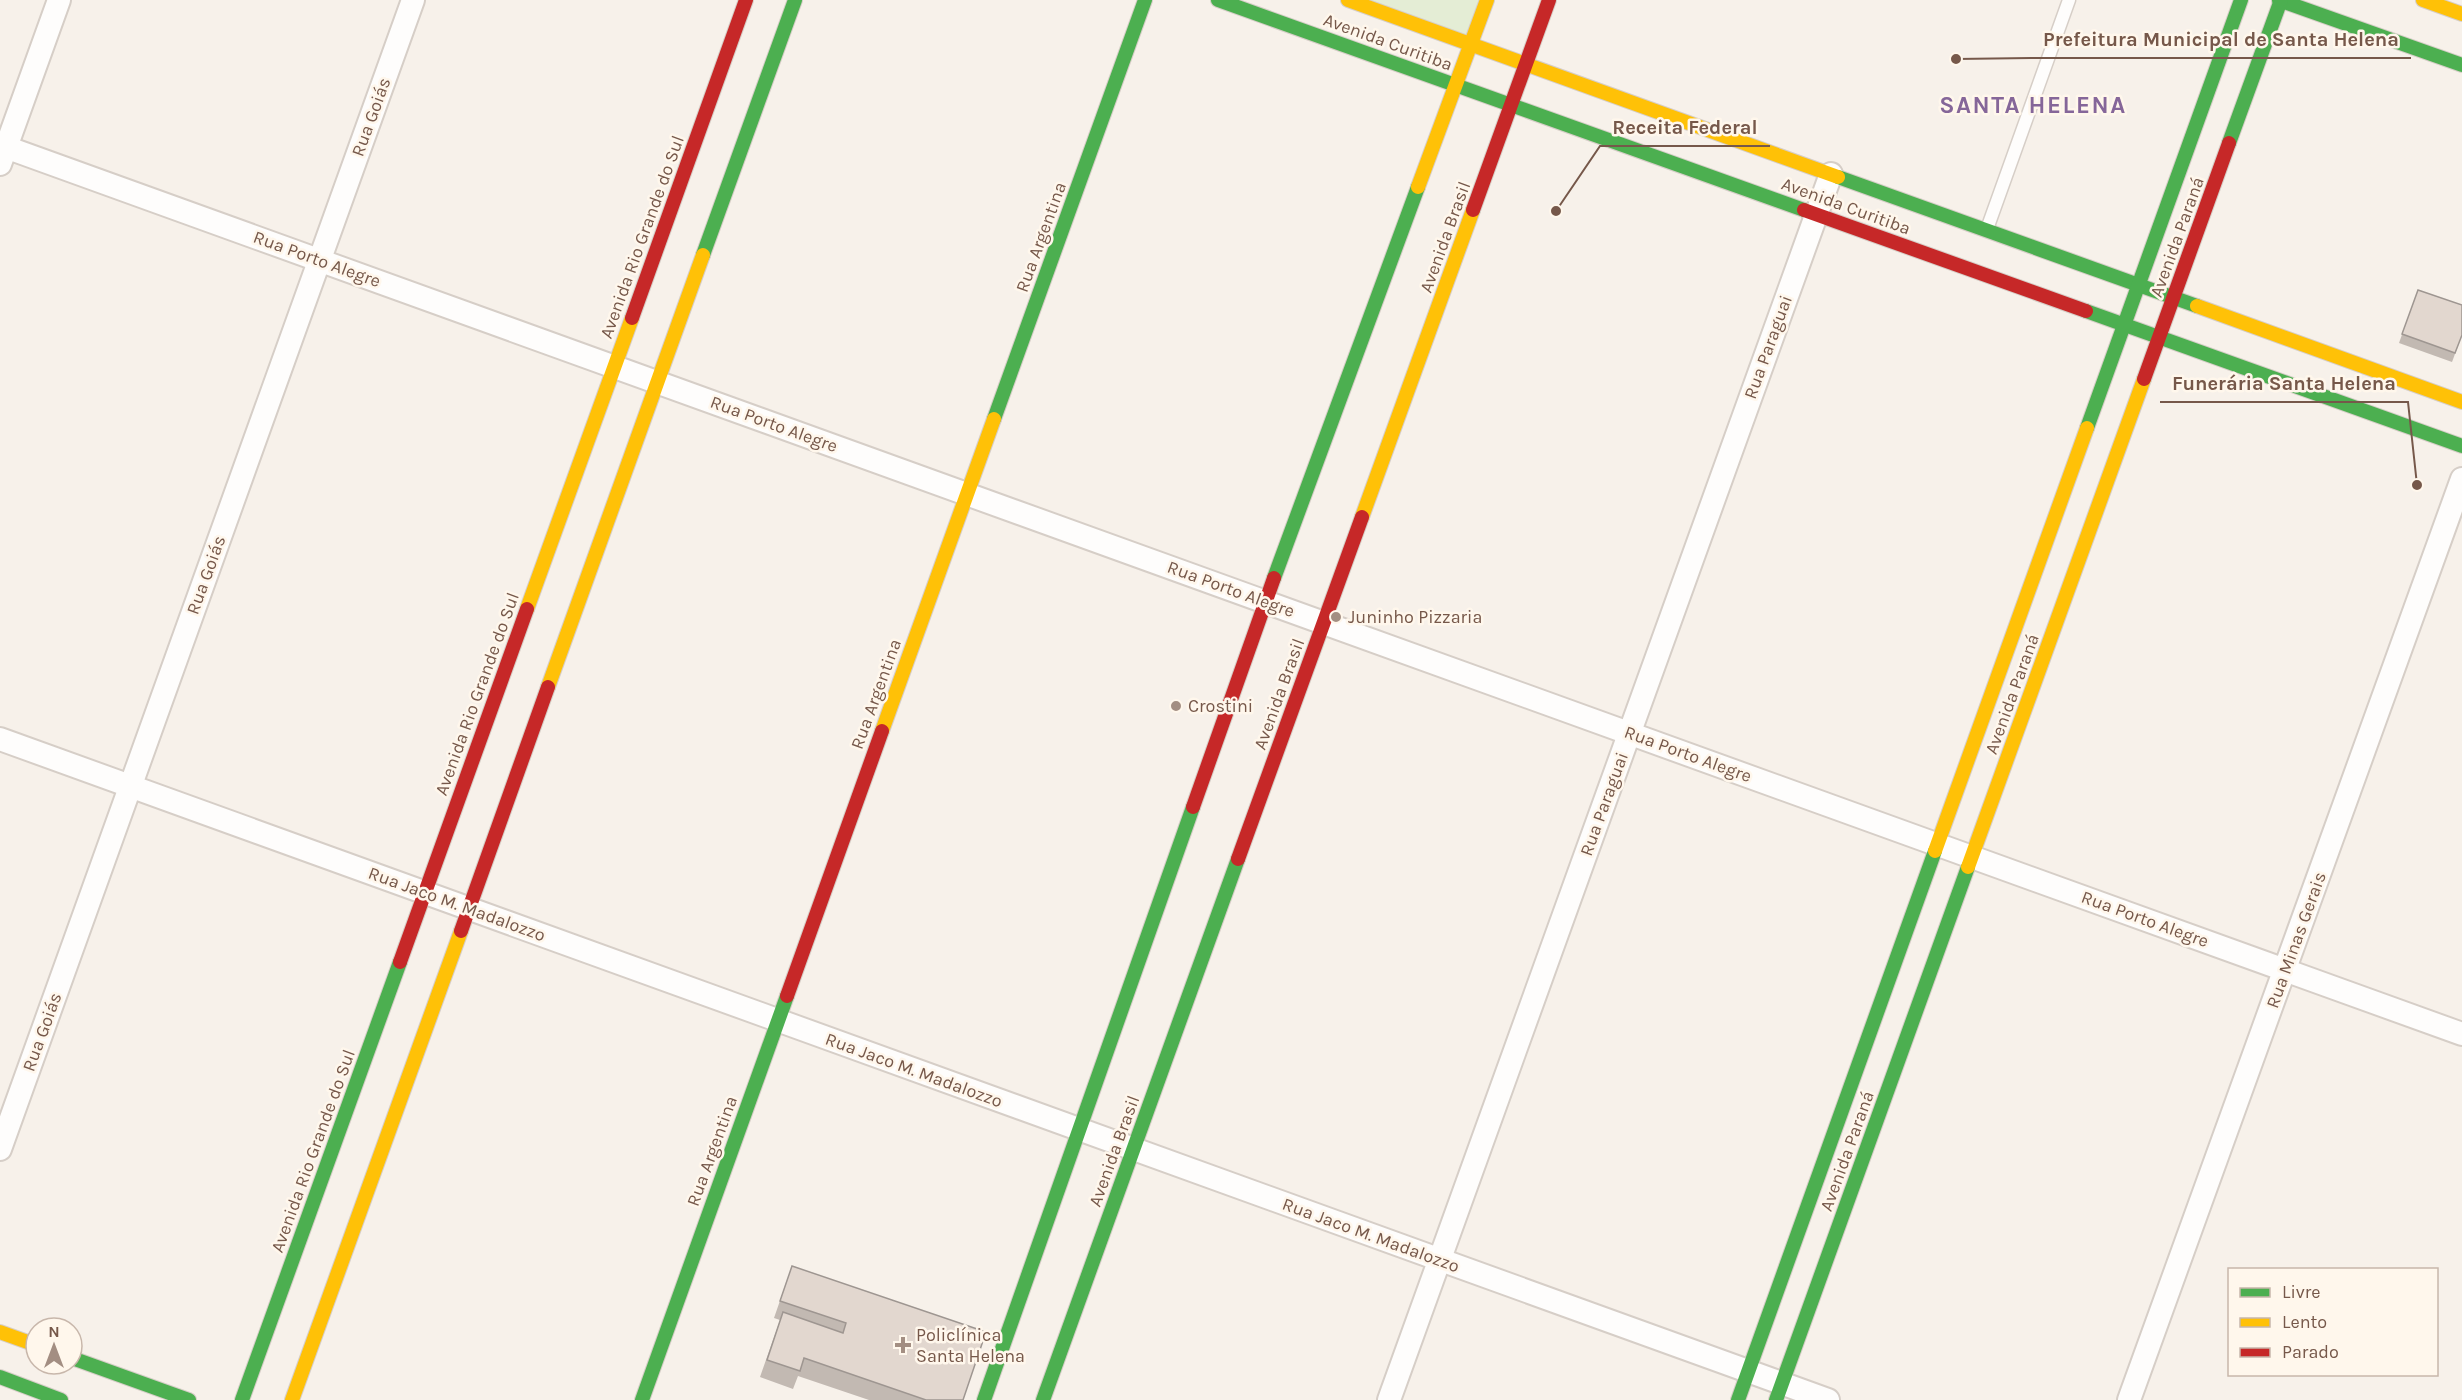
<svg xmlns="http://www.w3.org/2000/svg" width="2462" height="1400" font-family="Karla,sans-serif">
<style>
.green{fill:#e4edd5}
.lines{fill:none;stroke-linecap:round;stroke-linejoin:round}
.lane-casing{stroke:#d6cec7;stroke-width:15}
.street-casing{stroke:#d6cec7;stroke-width:26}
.fast-casing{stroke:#d6cec7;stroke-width:16}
.slow-casing{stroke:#d6cec7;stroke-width:16}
.jam-casing{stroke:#d6cec7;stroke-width:16}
.lane{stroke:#fefdfc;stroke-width:12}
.street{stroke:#fefdfc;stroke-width:22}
.fast{stroke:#4caf50;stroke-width:14}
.slow{stroke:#ffc107;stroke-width:14}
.jam{stroke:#c62828;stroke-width:14}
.wall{fill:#c2b9b2}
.building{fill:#e2d7cf;stroke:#9e9691;stroke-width:1.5}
.poi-dot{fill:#a38e82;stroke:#fff7ec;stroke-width:2}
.labels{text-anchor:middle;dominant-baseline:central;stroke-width:5;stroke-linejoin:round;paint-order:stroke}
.street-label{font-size:18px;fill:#76584a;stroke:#fff7ec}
.poi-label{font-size:18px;fill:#76584a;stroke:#fff7ec;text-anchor:start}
.district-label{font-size:24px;font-weight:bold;letter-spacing:1.5px;fill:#856699;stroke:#fff7ec}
.leader{fill:none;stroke:#76584a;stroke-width:2}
.callout-dot{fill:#76584a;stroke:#fff7ec;stroke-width:2}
.callout-label{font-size:20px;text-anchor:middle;font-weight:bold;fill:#76584a;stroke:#fff7ec;stroke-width:5;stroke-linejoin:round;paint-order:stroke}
</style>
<rect width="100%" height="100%" fill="#f7f1ea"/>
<polygon class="green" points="1368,0 1480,0 1467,36"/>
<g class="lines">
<defs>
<polyline id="lane" points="1987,229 2069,0"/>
<g id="street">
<polyline points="0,145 2462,1034"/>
<polyline points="0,164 59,0"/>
<polyline points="0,739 1828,1400"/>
<polyline points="0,1149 413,0"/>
<polyline points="1389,1400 1831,174"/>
<polyline points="2129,1400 2462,479"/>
</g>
<g id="fast">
<polyline points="1218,0 1804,210"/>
<polyline points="2279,0 2462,65"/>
<polyline points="2229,143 2281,0"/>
<polyline points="1838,177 2197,306"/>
<polyline points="703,255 795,0"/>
<polyline points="2086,311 2462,446"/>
<polyline points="994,419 1145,0"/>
<polyline points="2087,428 2241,0"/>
<polyline points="1274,578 1418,187"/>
<polyline points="72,1358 189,1400"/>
<polyline points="0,1377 61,1400"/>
<polyline points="242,1400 400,962"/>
<polyline points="642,1400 787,996"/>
<polyline points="984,1400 1193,807"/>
<polyline points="1043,1400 1238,859"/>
<polyline points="1738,1400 1935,851"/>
<polyline points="1776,1400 1968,867"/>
</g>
<g id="slow">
<polyline points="1348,0 1838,177"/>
<polyline points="2423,0 2462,14"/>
<polyline points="1418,187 1487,0"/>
<polyline points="2197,306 2462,402"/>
<polyline points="1362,517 1473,210"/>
<polyline points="527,609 632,318"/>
<polyline points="548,687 703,255"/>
<polyline points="882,731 994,419"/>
<polyline points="1935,851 2087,428"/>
<polyline points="1968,867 2144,379"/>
<polyline points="0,1332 36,1345"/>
<polyline points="292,1400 461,931"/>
</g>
<g id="jam">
<polyline points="1473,210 1549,0"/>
<polyline points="1804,210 2086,311"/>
<polyline points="632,318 746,0"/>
<polyline points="2144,379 2229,143"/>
<polyline points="1193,807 1274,578"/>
<polyline points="1238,859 1362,517"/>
<polyline points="461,931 548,687"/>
<polyline points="400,962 527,609"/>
<polyline points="787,996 882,731"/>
</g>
</defs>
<use href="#lane" class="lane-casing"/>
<use href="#street" class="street-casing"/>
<use href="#fast" class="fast-casing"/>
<use href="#slow" class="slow-casing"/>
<use href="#jam" class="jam-casing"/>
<use href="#lane" class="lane"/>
<use href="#street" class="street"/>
<use href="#fast" class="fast"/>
<use href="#slow" class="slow"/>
<use href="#jam" class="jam"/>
</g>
<g class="wall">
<polygon points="2418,290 2462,335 2452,362 2399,343"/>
<polygon points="792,1266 963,1400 869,1400 798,1376 793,1389 760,1377 780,1320 774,1318"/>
</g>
<g class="building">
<polygon points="2418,290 2462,305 2462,335 2455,353 2402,334"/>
<polygon points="792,1266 986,1332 963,1400 926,1400 804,1358 800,1371 767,1360 783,1312 843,1333 846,1323 780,1301"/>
</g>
<g class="poi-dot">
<circle cx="1336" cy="617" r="6"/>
<circle cx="1176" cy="706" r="6"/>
<path d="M900 1336h6v6h6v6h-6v6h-6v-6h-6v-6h6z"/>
</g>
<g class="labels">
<g class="street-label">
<text transform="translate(1388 42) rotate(20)">Avenida Curitiba</text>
<text transform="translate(371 117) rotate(-70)">Rua Goiás</text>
<text transform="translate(1846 206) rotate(20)">Avenida Curitiba</text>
<text transform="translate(642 237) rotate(-70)">Avenida Rio Grande do Sul</text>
<text transform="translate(1041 237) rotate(-70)">Rua Argentina</text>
<text transform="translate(1445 237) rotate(-70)">Avenida Brasil</text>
<text transform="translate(2177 237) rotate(-70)">Avenida Paraná</text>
<text transform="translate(317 259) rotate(20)">Rua Porto Alegre</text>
<text transform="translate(1768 347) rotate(-70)">Rua Paraguai</text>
<text transform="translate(774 424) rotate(20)">Rua Porto Alegre</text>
<text transform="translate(206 575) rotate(-70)">Rua Goiás</text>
<text transform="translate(1231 589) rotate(20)">Rua Porto Alegre</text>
<text transform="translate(477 694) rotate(-70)">Avenida Rio Grande do Sul</text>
<text transform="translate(876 694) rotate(-70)">Rua Argentina</text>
<text transform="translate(1279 694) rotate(-70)">Avenida Brasil</text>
<text transform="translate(2012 694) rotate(-70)">Avenida Paraná</text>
<text transform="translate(1688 754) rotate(20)">Rua Porto Alegre</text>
<text transform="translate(1604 804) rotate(-70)">Rua Paraguai</text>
<text transform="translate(457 904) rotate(20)">Rua Jaco M. Madalozzo</text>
<text transform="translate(2145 919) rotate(20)">Rua Porto Alegre</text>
<text transform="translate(2296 940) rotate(-70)">Rua Minas Gerais</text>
<text transform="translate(42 1032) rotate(-70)">Rua Goiás</text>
<text transform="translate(914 1070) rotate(20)">Rua Jaco M. Madalozzo</text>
<text transform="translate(313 1151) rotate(-70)">Avenida Rio Grande do Sul</text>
<text transform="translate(712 1151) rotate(-70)">Rua Argentina</text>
<text transform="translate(1114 1151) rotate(-70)">Avenida Brasil</text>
<text transform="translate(1847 1151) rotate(-70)">Avenida Paraná</text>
<text transform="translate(1371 1235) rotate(20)">Rua Jaco M. Madalozzo</text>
</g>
<g class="poi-label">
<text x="1348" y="617">Juninho Pizzaria</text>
<text x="1188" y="706">Crostini</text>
<text x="916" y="1335">Policlínica<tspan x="916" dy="21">Santa Helena</tspan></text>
</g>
<g class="district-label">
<text x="2033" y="105">SANTA HELENA</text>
</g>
</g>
<path class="leader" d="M1956 59L2031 58H2411M1556 211L1600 146H1770M2417 485L2408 402H2160"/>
<g class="callout-dot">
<circle cx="1956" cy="59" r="6"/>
<circle cx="1556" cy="211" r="6"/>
<circle cx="2417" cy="485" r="6"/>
</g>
<g class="callout-label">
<text x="2221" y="46">Prefeitura Municipal de Santa Helena</text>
<text x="1685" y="134">Receita Federal</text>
<text x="2284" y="390">Funerária Santa Helena</text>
</g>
<rect x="2228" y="1268" width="210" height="108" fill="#fff7ec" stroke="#c8b7ab" stroke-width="1.5"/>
<rect x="2240" y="1288" width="30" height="9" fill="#4caf50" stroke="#c8b7ab" stroke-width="1.5"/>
<text x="2282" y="1298" font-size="18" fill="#76584a">Livre</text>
<rect x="2240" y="1318" width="30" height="9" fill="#ffc107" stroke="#c8b7ab" stroke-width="1.5"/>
<text x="2282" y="1328" font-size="18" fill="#76584a">Lento</text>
<rect x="2240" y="1348" width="30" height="9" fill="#c62828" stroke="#c8b7ab" stroke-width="1.5"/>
<text x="2282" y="1358" font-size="18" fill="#76584a">Parado</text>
<g transform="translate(54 1346)"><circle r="28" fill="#fff7ec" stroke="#c8b7ab" stroke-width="1.5"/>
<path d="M0-4.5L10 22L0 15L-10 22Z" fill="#a38e82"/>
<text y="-9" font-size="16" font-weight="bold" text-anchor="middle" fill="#76584a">N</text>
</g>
</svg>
